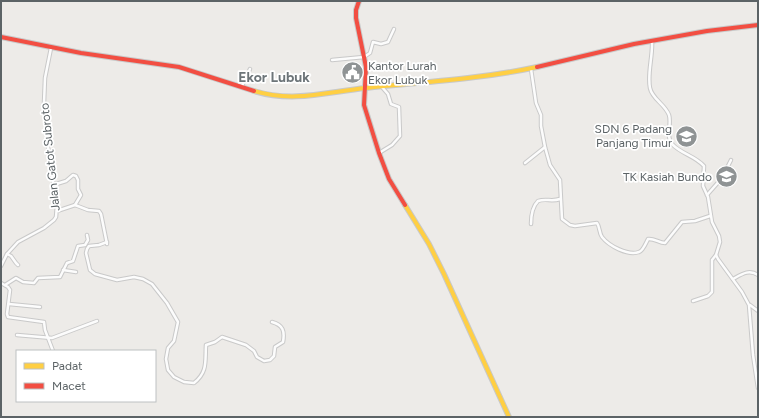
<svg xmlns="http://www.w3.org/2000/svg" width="759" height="418" font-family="Figtree,sans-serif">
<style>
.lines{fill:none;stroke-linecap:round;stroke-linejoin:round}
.street-casing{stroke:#c9c9c9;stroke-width:4.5}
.slow-casing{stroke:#c8c9c9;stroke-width:6}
.jam-casing{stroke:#c8c9c9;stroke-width:6}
.street{stroke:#fcfcfc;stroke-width:2.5}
.slow{stroke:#ffcf43;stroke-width:4}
.jam{stroke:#f24e42;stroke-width:4}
.labels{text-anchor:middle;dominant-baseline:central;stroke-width:3.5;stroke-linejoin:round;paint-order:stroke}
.poi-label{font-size:12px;fill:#5c6366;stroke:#fff;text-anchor:end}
.street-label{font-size:12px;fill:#5c6366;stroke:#fff}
.quarter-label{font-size:14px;font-weight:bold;fill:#6d7579;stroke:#fff}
</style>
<rect width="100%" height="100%" fill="#edebe8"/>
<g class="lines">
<defs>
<g id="street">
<path d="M652,41c1,15 -5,33 -2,47 2,11 15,16 19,27 3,9 -4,23 4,30 9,9 22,11 31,21l-1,20 5,11 4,25 7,14 1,6 -4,13 2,4 24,33 7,13 4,50 5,33"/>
<polyline points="332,60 364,57 370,53 373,42 381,44 388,42 394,29"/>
<path d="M531,69l5,34 5,12v11l4,21 5,18 10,15 2,39 8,6 5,1 22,-3c3,4 2,10 5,14 7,9 26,19 37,15 4,-1 7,-9 9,-13 6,-1 11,4 17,4l17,-21 13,-1 15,-5"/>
<polyline points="242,86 250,69"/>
<polyline points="379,153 392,145 400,136 399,107 391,104 388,94 381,86"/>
<polyline points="525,163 545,147"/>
<polyline points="53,185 66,181 73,175 76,176 78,180 78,189 81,195 75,205"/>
<polyline points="707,195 722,178 731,160"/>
<polyline points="57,211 75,205 88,210 99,211 101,214 107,244"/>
<path d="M531,224c0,-9 1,-17 7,-23 8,-3 13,1 22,-2"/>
<path d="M107,242l-8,3 -10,1 -2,3 -1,4 4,17 5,4 22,6 17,-3 9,2 9,5 15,19 11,19 -4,19 -6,7 -2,11 2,11 6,7 10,5 10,1c14,-11 11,-22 12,-38l9,-3 7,-5 24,8 8,6 3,6 7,4 6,-1 4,-4 1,-9 8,-5c2,-11 0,-17 -11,-20"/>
<polyline points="7,254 11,256 16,263 18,265"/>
<polyline points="1,266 7,254 18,242 44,228 54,220 56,217 57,205 49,157 44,103 45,78 51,48"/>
<polyline points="63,270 76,272"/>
<path d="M733,279c9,-5 16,-10 25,-4"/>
<polyline points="1,283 8,287 10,290 7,314 8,317 44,322 45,330 53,351"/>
<polyline points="5,285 16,278 23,282 34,283 38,278 60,277 67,263 73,261 78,246 85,245 88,240 87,235"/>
<polyline points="693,301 708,296 712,292 712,260 716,255"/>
<polyline points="9,304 40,307"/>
<polyline points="750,305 758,311"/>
<polyline points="17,335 52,338 97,321"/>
</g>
<g id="slow">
<path d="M254,91c39,12 73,1 112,-3 57,-6 115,-9 171,-21"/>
<polyline points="405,205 429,244 444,274 509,417"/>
</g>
<g id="jam">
<polyline points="359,1 356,10 356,18 366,67 364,105 379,153 389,179 405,205"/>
<polyline points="1,37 81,53 179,67 254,91"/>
<polyline points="537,67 634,44 707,31 758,25"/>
</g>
</defs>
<use href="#street" class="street-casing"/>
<use href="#slow" class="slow-casing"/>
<use href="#jam" class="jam-casing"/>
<use href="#street" class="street"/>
<use href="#slow" class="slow"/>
<use href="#jam" class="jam"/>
</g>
<defs>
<symbol id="civic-disc" viewBox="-11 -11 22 22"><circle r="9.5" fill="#8f9394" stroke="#fff"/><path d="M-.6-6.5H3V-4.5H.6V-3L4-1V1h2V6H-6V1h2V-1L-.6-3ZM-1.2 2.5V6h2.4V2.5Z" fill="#fff"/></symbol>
<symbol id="school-disc" viewBox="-11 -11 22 22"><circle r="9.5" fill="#8f9394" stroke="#fff"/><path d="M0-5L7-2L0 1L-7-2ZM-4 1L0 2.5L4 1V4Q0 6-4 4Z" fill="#fff"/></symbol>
</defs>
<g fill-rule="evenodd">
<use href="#civic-disc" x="340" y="60" width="25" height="25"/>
<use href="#school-disc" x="674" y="124" width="25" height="25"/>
<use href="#school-disc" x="714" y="164" width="25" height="25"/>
</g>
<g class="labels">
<g class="poi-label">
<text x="368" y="66" text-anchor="start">Kantor Lurah<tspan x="368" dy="14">Ekor Lubuk</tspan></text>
<text x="672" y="129">SDN 6 Padang<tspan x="672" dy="14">Panjang Timur</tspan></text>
<text x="712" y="177">TK Kasiah Bundo</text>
</g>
<g class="street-label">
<text transform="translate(50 157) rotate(-96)">Jalan Gatot Subroto</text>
</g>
<g class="quarter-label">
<text x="274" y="77">Ekor Lubuk</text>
</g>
</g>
<rect width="759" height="418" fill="none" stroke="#5c6366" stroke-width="4"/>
<rect x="16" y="350" width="140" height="52" fill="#ffffff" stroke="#bec1c2"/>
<rect x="24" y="363" width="20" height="6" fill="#ffcf43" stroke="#bec1c2"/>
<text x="52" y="370" font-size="12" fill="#5c6366">Padat</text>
<rect x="24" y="383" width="20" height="6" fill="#f24e42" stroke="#bec1c2"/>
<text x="52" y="390" font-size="12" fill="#5c6366">Macet</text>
</svg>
